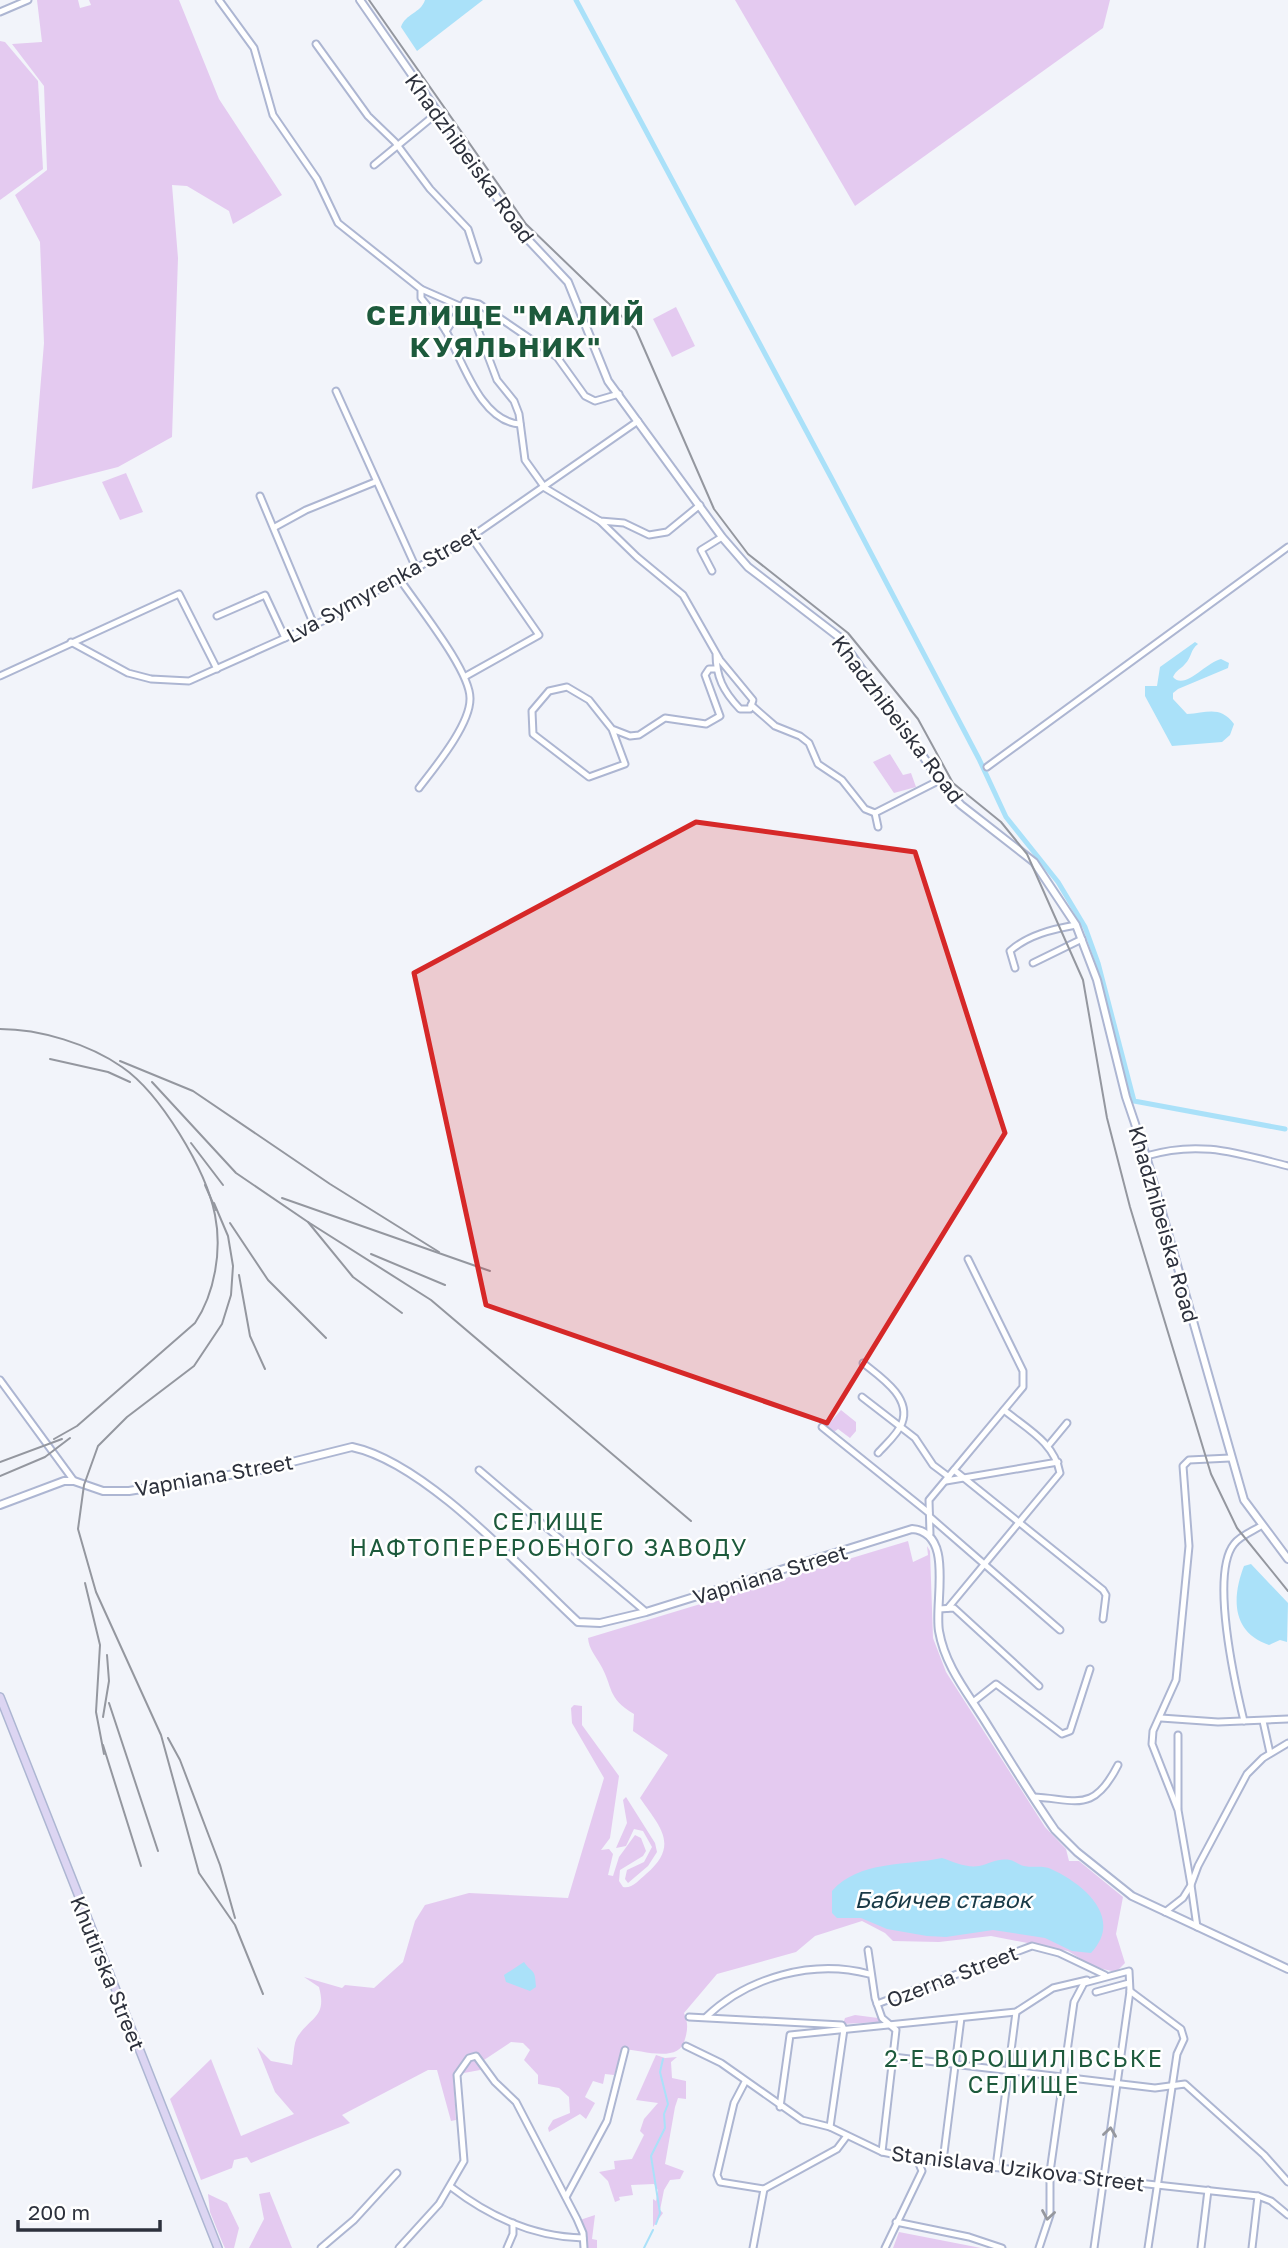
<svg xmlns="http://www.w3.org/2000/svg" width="1288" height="2248" font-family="'Golos Text',sans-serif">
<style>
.green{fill:#e4caf0}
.water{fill:#aae1f9}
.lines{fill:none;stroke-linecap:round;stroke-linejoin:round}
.stream{stroke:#aae1f9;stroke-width:2}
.canal{stroke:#aae1f9;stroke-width:5}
.minor-casing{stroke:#adb6d2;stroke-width:9}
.tertiary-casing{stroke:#adb6d2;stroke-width:10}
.secondary-casing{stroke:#adb6d2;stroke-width:10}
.minor{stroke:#fff;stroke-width:5}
.tertiary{stroke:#fff;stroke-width:6}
.secondary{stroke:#dcd5f2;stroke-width:7}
.tram{stroke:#94979f;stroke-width:2}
.rail{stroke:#94979f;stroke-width:2}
.oneway{stroke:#96989e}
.marked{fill:#d62828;fill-opacity:0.2;stroke:#d62828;stroke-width:5;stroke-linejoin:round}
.labels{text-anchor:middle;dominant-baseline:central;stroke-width:5;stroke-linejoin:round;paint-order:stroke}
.street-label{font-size:21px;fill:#2d313c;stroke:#fff}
.neighbourhood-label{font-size:23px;letter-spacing:2px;fill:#1d5a3c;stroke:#fff}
.water-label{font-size:23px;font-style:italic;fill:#193a47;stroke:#fff}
.district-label{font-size:28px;font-weight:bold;letter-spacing:2px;fill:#1d5a3c;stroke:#fff}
</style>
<rect width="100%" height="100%" fill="#f2f4fa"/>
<g class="green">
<polygon points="37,0 78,0 80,8 91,5 89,0 179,0 219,99 282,195 233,224 229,211 187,186 172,185 178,258 172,437 118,467 32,489 44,343 40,242 15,195 47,170 44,86 12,44 42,42"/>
<polygon points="735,0 1110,0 1103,28 855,206"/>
<polygon points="0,41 5,42 38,81 43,169 0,200"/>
<polygon points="676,307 695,346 672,357 653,319"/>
<polygon points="126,473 143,512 120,520 102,482"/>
<polygon points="890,754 903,775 911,773 916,787 894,793 873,762"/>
<polygon points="841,1410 856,1422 856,1431 850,1438 838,1429 834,1432 827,1426"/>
<path d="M908,1541l5,21 15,-7 -1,-9 3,5 3,87 13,34 99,155 21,22 3,12h10l44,36 -7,37 9,29 -9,9 -22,-5 -26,-16 -77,-15 -52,6 -46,-1 -8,-8 -23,-12 -47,15 -19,16 -79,22 -33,39c4,9 4,16 1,26 -5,25 -43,11 -62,10l-9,26 -9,-1 -2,10 -10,-3 -8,16 10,6 -9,16 -6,-5 -31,18 -1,-4 5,-8 17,-7 -1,-16 -10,-9 -21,-4v-9l-14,-15 6,-10 -7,-7 -12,-1 -30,20 -1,8 -27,5 3,45 -5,1 -14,-51h-9l-86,45 8,8 -99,40 -4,-6 -13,3 -2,8 -31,12 -31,-81 41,-40 30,77 53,-22 -19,-22 -18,-45 14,14 21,4c2,-8 1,-22 6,-29 14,-20 29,-19 21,-49l-15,-10 38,11 3,-3 29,3 29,-26 12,-41 10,-16 44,-12 99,5 36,-120 -32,-55 -1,-15 3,-3 8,1v19l37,51 -9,62 -9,12 8,-1 4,5 -5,21 5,1 6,-19 16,-22 6,3 5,13 -3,5 -23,14 -1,11 4,6c9,2 16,-7 23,-13 34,-29 14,-47 -6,-76l28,-43 -35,-24 1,-17c-28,-17 -20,-26 -34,-50 -5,-9 -11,-15 -12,-26z"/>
<polygon points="626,1797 655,1843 657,1852 648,1866 628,1883 625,1879 627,1870 644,1862 652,1847 643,1831 634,1829 626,1846 616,1848 627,1823 623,1800"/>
<polygon points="855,2015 878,2018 880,2022 843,2024 845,2018"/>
<polygon points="656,2055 665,2058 677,2057 671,2062 672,2078 686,2081 686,2099 678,2098 675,2107 665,2164 684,2171 680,2179 670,2180 664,2190 660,2210 663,2213 653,2227 653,2199 656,2201 658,2190 654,2184 631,2185 633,2195 619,2197 620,2200 615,2202 608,2181 599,2172 615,2169 614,2161 632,2159 644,2135 640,2131 644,2119 658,2103 636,2100"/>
<polygon points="270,2192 270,2193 292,2248 249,2248 264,2219 259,2194"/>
<polygon points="208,2194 227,2203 239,2228 234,2248 225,2248 223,2244 210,2212"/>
<polygon points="595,2215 592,2239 597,2240 597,2248 585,2248 584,2229 580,2220"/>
<polygon points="899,2232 981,2248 893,2248"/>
</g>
<g class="water">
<path d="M425,0h58l-66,51 -16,-24c4,-13 20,-14 24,-27z"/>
<path d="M1195,642l3,2c-8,6 -6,13 -13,20 -4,5 -9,6 -12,13 12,14 33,-15 48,-18l8,4 -1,5 -50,21 -5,4v6l14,15c20,-1 33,-9 47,10l-4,11 -8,7 -50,4 -27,-50v-10h12l3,-19z"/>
<path d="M1251,1564l37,39 -1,39 -7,-2 -11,5c-38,-13 -37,-48 -25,-79z"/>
<path d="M942,1858c12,4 24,10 37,8 11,-2 18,-8 31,-6 5,1 9,5 14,6 9,2 19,-1 27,3 33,15 73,49 40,84l-19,-2 -27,-13 -52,-8 -47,7 -19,-1 -40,-7 -26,-11h-24l-5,-5v-22c27,-31 74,-25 110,-33z"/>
<path d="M524,1962c9,13 11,5 12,25l-6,4 -24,-9 -2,-7z"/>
</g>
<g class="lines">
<g class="stream">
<polyline points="656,2224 660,2213 651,2156 665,2128 664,2114 668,2104 660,2072 663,2059"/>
<polyline points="644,2248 653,2230"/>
</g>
<polyline class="canal" points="576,0 833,481 979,759 1006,817 1058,882 1085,927 1098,963 1134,1101 1285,1129"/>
<defs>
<g id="minor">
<path d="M219,0l35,48 19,67 44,64 21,44 83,66v9c9,11 19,23 26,35 16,29 34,89 73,91"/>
<polyline points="0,12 28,0"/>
<polyline points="316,44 368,116 395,142 430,189 468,229 478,260"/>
<polyline points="374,165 436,114"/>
<polyline points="421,289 462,307 465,301 479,304 557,357 585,396 595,401 619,394"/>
<polyline points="446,331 462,307 474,319 497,380 514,401 519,414 525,460 545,488 600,521 624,523 649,535 667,532 700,505"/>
<polyline points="336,391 416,568"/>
<polyline points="260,496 314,625"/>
<path d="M600,521l37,36 46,38 37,65 33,40 -3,9h-10c-17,-18 -24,-32 -24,-56"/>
<polyline points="275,527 306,510 375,482"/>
<polyline points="712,571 701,550 722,537"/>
<path d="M399,578c17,26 72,93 71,121 0,26 -35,68 -51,89"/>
<polyline points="217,616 265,595 285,638"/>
<polyline points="71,642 128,673 151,679 189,681 325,620 471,537 638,421"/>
<polyline points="0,676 179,594 217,669"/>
<polyline points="466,676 539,635 471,537"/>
<polyline points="751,705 775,726 800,736 809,743 818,764 842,780 865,809 875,813 940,780"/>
<polyline points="612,729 625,764 589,777 533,734 532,711 549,691 567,687 589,700 612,729 630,736 639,735 665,718 706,724 720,716 705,675 709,669 716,669"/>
<polyline points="987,767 1288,547"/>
<polyline points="875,813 878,827"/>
<polyline points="1033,963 1082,939"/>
<path d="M1015,968l-5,-17c18,-16 43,-22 66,-26"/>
<path d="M1146,1156c54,-16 90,-3 142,10"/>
<path d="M863,1363c16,13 49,34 39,60 -4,11 -16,21 -24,30"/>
<polyline points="0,1380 74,1481"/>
<polyline points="862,1397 915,1438 933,1465 949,1477"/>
<polyline points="822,1427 929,1513"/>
<polyline points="1048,1446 1067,1423"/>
<polyline points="479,1470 646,1612"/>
<polyline points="954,1470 1103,1590 1106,1595 1103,1619"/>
<polyline points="946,1481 1058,1462"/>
<polyline points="930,1517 1060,1630"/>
<polyline points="930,1534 929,1500 1023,1387 1023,1371 968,1259"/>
<path d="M948,1608l112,-135c-6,-31 -33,-44 -56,-63"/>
<polyline points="939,1609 954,1608 1039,1686"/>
<polyline points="973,1702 996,1684 1062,1734 1070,1731 1090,1669"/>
<polyline points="1161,1718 1218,1722 1288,1719"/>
<path d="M1244,1721c-9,-37 -34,-147 -10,-177 6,-8 19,-13 27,-18"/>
<polyline points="1263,1721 1270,1753"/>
<polyline points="1178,1735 1178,1808"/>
<path d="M1033,1797c44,2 60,17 85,-32"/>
<polyline points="1165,1912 1183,1898 1191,1885 1178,1810 1152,1744 1153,1731 1176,1680 1189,1546 1183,1466 1189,1460 1230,1458"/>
<polyline points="1197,1927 1191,1885 1198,1866 1247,1774 1263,1758 1288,1743"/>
<polyline points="868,1950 875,1998 882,2018 896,2030 882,2152"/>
<polyline points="1130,1991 1181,2029 1184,2039 1177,2054 1148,2248"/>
<polyline points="1096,1992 1129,1983"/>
<polyline points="877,2004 1032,1946 1059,1953 1105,1975"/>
<polyline points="689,2017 842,2025 844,2029 830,2127"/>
<path d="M706,2017c42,-40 107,-58 163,-43"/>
<polyline points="686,2046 721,2063 802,2120 830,2127 882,2152 917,2159 1258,2196 1271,2201 1288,2215"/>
<polyline points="893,2057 1155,2088 1185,2084 1264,2155 1288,2182"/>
<polyline points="745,2082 734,2103 717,2175 720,2182 764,2189 837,2149 846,2137"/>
<polyline points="780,2107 790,2035 1016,2012 1053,1988 1087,1980"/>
<polyline points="943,2161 961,2018"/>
<polyline points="996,2167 1016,2012"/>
<path d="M451,2187c39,30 83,50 132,51"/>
<polyline points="566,2197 607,2121 625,2050"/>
<polyline points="896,2222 969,2237 1002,2248"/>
<polyline points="321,2248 354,2220 397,2173"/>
<polyline points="399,2248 439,2204 464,2161 457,2075 469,2058 476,2056 495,2082 516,2102 577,2219 583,2233 584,2248"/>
<polyline points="507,2248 513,2234 513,2223"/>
<polyline points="753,2248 764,2189"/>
<polyline points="885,2248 922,2171 917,2159"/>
<polyline points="1039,2248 1050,2215 1050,2172 1074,2002 1084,1983 1129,1971 1130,1991 1094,2248"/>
<polyline points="1201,2248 1208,2190"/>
<polyline points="1252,2248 1258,2196"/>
</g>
<g id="tertiary">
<polyline points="360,0 520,231 568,282 608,381 722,537 748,567 839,637 946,789 961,805 1034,862 1076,925 1097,980 1126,1097 1146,1156 1244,1500 1288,1559"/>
<path d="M0,1505l64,-24h10l29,10h26l131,-21 92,-23c75,16 170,123 226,175l22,1 46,-11 266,-83c43,3 22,73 27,102 6,35 28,61 46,90 23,37 45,73 70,109l22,22 55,44 156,73"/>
</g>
<polyline id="secondary" points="0,1697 218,2248"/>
</defs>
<use href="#minor" class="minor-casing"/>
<use href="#tertiary" class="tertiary-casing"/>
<use href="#secondary" class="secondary-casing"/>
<use href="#minor" class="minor"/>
<use href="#tertiary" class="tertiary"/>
<use href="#secondary" class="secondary"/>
<polyline class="tram" points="369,0 526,224 636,330 714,509 748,554 848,633 918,719 953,783 1001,822 1027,854 1083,980 1107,1118 1130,1207 1211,1474 1237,1528 1288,1591"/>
<g class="rail">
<path d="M0,1029c40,0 89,15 122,38 38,26 84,102 93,148 7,35 0,78 -20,108l-118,103 -23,13"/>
<polyline points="50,1059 108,1072 130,1082"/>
<polyline points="120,1061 193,1091 330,1184 439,1252"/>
<polyline points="152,1082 236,1173 308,1222 353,1277 402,1313"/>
<polyline points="191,1143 223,1185"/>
<polyline points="205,1185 216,1210"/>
<polyline points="282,1198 490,1271"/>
<polyline points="214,1203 228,1236 233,1266 231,1295 222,1324 194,1366 127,1417 98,1446 84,1485 78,1529 96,1592 161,1735 199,1873 235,1925 263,1994"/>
<polyline points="308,1222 431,1300 691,1521"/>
<polyline points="230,1223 268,1280 326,1338"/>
<polyline points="371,1254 445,1285"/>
<polyline points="239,1275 250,1336 265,1369"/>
<polyline points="0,1462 62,1439"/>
<polyline points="0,1476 45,1457 70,1438"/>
<polyline points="85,1583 100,1645 96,1712 104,1754"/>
<polyline points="109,1703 158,1851"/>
<polyline points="103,1717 109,1681 107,1655"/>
<polyline points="168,1738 180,1760 220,1865 235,1918"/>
<polyline points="103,1745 141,1866"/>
</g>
</g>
<defs><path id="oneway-chevron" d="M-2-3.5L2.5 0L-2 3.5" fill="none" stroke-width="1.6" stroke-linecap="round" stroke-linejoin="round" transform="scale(1.75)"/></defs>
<g class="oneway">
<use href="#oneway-chevron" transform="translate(1110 2132) rotate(-82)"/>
<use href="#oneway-chevron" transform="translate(1048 2215) rotate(99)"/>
</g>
<path class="marked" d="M696,822l219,30 90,281 -178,290 -341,-118 -72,-332z"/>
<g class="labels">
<g class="street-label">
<text transform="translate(470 158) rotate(54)">Khadzhibeiska Road</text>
<text transform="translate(383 584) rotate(-29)">Lva Symyrenka Street</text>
<text transform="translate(898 719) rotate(53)">Khadzhibeiska Road</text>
<text transform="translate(1164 1224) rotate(74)">Khadzhibeiska Road</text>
<text transform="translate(214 1475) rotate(-10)">Vapniana Street</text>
<text transform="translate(770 1574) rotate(-17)">Vapniana Street</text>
<text transform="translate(108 1973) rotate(68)">Khutirska Street</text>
<text transform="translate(952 1976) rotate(-21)">Ozerna Street</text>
<text transform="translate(1018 2168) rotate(7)">Stanislava Uzikova Street</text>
</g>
<g class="neighbourhood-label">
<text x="549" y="1521">СЕЛИЩЕ<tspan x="549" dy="26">НАФТОПЕРЕРОБНОГО ЗАВОДУ</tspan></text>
<text x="1024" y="2058">2-Е ВОРОШИЛІВСЬКЕ<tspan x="1024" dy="26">СЕЛИЩЕ</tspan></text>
</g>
<g class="water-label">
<text x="943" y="1899">Бабичев ставок</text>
</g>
<g class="district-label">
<text x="506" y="314">СЕЛИЩЕ "МАЛИЙ<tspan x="506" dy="32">КУЯЛЬНИК"</tspan></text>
</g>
</g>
<path d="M18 2220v10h142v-10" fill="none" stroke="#2d313c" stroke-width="3.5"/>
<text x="28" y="2220" font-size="21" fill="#2d313c" stroke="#ffffff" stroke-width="5" paint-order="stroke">200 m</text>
</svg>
